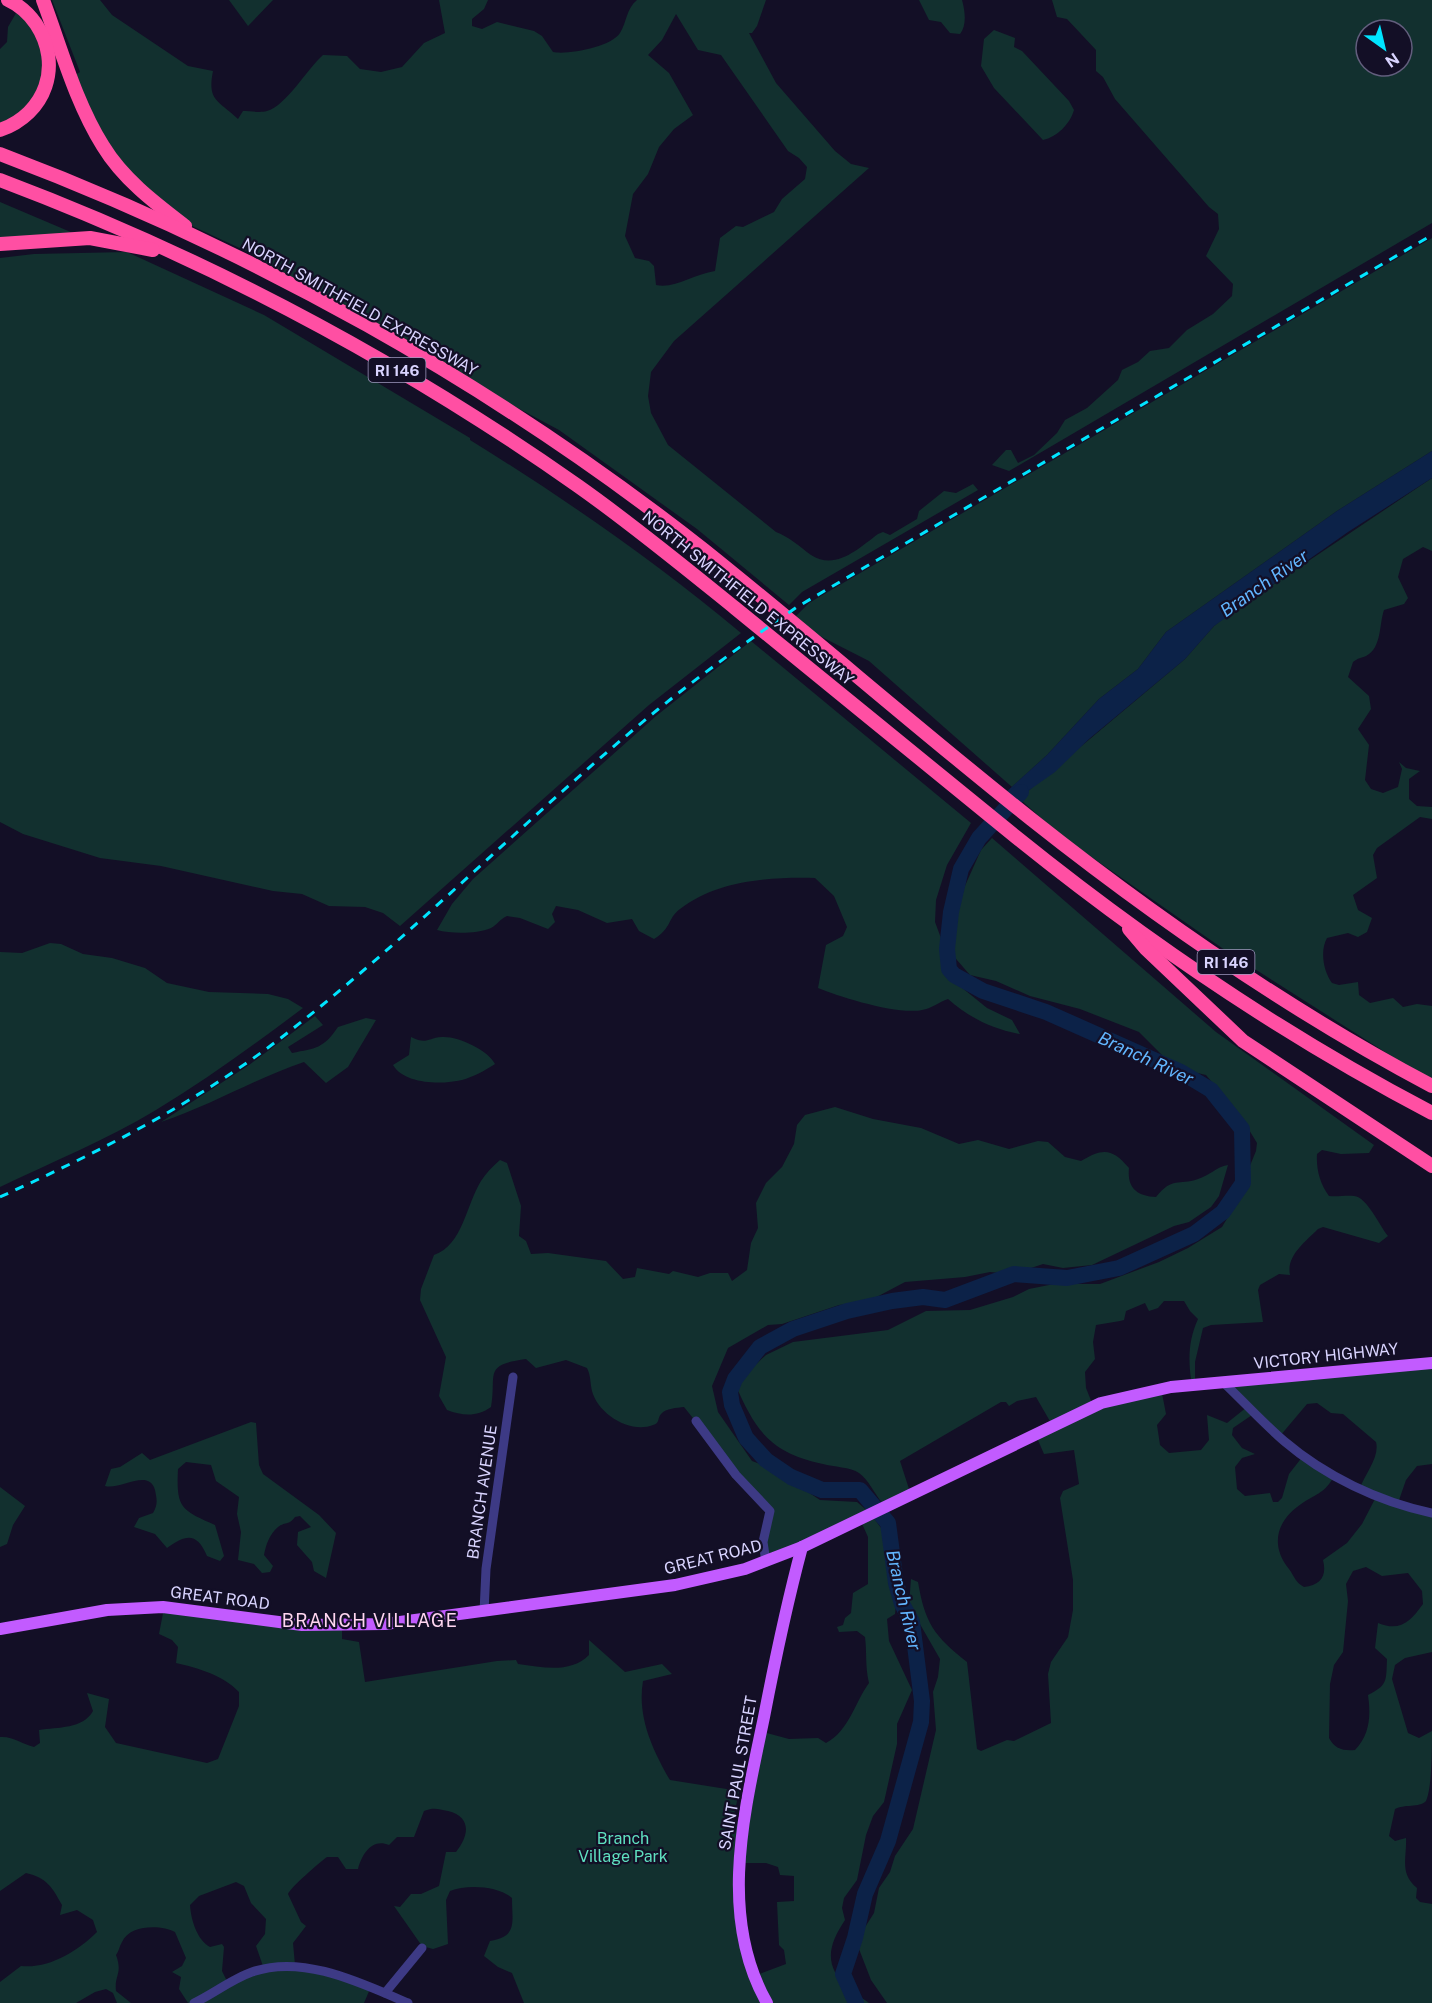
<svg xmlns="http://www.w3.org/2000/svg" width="1432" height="2003" font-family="'Public Sans',sans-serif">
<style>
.green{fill:#12302f;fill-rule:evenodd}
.water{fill:#0c2248}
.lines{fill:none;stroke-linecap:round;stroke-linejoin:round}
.river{stroke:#0c2248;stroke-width:16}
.minor{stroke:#3d3a85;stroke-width:9}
.major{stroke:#c25bff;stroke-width:12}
.highway{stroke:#ff4fa3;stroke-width:14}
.rail{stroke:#00e5ff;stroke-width:3;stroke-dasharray:9 8;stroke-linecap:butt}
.labels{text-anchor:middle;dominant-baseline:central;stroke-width:4.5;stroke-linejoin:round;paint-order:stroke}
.shield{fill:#130f26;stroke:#9e99be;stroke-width:1.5}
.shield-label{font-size:15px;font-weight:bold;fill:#d9d4ff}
.street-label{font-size:16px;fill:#d9d4ff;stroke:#130f26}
.park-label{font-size:16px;fill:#5fe0c0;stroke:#130f26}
.water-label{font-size:18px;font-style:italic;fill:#62b6ff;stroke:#130f26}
.neighbourhood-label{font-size:18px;letter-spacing:1.5px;fill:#ffd6f0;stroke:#130f26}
</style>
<rect width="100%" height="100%" fill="#130f26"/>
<g class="green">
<path d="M52,0h48l12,15 76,51 25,5c-6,30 5,29 25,48l5,-8c7,0 17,2 24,0 19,-5 40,-42 56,-56l24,1 13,13 21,3 21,-5 22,-24 21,-10 -6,-33h49l-4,9 -12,10v7l10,3 15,-7 37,9 8,5 11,16c15,3 58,-5 67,-19 7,-11 6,-24 17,-33h129l-9,26 -5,7h-3l27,50 59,68 16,13 18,4 -195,173 -23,31 -3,24 3,17 17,32 108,87c13,5 23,14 35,23 25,16 48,-7 67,-21l5,-2 7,3 27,-16 2,-8 25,-20 12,2 17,-9 5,6 -176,102 -13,13 -92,-76 -138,-99 -62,-33 -251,-146 -69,-32 -61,-55 -42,-88 6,-4zM676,14l22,36 23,5 67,96 11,7 8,9 -2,12 -23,20 -8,13 -31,15 -7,-1 -16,12 -5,33c-21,3 -40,18 -59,14l-2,-19 -5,-5 -14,-3 -10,-22 8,-42 15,-20 11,-27 15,-18 19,-14 -24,-42 -21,-18 14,-15z"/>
<polygon points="229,0 273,0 248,26"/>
<path d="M919,0h43c3,11 5,25 -2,34l-10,-1 -9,-11 -12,-2z"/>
<path d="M1052,0h380v223l-423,248 -17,-6 14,-15h5l7,13 16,-8 23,-22 8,-13 22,-12 31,-28 4,-10 16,-8 12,-11 19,-3 18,-18 26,-16 19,-18 1,-12 -27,-28 13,-27 -1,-15 -9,-7 -94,-108 -12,-22 -7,-6v-21l-29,-31 -10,-2zM1366,30h36v36h-36z"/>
<polygon points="19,8 33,19 49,84 0,131 0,49 7,42 8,27"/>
<path d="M994,30l21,8 -1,9 8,4 47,50 5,9c-4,14 -17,27 -31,30l-49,-52 -13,-22 3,-27z"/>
<polygon points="0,202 73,233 0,240"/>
<polygon points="1432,238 1432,451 1337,511 1166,632 1138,669 1099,699 1047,755 1012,787 869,661 814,633 796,616 809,603"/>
<path d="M127,252l137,63 206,123v2c94,58 186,122 271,193l-92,72 -249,221 -17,-13 -18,-6 -36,-1 -27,-12 -29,-3 -112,-25 -61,-8 -77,-24 -23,-12v-564l34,-4z"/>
<path d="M1432,478v73l-9,-4 -20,12 -5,18 10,21 -4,6 -20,6c-5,14 -2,38 -18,46 -5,2 -8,2 -13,6l-5,15 21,19 2,13 -13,20 11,16 -4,35 6,9 12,4 15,-6 4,-18 -3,-7 7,6 14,3 -11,8v20l8,7 15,1v12l-12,-2 -43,31 -4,7 4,23 -24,17 5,15 14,8 -5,14 -9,5 -10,-4 -21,5c-7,12 -4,33 5,45l7,2 19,-3 1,13 11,8 23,-5 10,9 14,-3 15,2v76l-210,-134 -162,-113 -39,-35 7,-9 157,-132 29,-33 14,-11z"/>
<path d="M751,641l220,182 -24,42 -11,35 -1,22 10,27v25l42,34 25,12 8,14c-28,-5 -50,-16 -72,-35 -9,3 -17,10 -26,11 -25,5 -82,-13 -104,-22l8,-43 17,-9 4,-9 -13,-31 -19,-18c-46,-1 -97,2 -135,31 -13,10 -8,19 -26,30l-15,-8 -7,-12 -25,4 -29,-13 -22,-4 -4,8 3,8 -7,7 -28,-11 -13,-2c-7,3 -10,9 -16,12 -15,6 -39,6 -54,2l15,-26 21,-25 183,-163z"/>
<path d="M992,838l224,194 158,113 -5,8 -28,1 -19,-4 -5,4c-1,15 3,30 12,42 9,1 17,-1 25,0 13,1 25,29 34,40l-9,7 -56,-16 -5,2c-13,13 -32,27 -28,46l-11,-1 -19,11 -2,5 5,32 -52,3 -8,3 -8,34v18l-4,-1c-3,-22 -2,-40 7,-60l-8,-8 -6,-10h-20l-6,7 -9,3 -4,-8 -19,8 -2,9 -4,1 -24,4 -3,17 2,17 -10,13 1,16 6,15 69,-15 5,26 -9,11 3,20 9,8 32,-3 8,-10 -2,-25 20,8 20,-16 -19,-22 204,-22v101l-15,2 -11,14 -8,23 34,12v137l-27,6 -10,7 -3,14 16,54 11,5 13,-7c0,17 0,57 -6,70 -7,7 -22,3 -31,8l-6,27 6,5 11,-3c1,20 -7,35 11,50l-1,10 4,4 12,2v99h-545l-16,-23 -12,-31 3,-17 12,-19 5,-25 11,-16 5,-16 18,-27 23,-99 -3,-38 5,-15 2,-18 -31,-54 2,-26 7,3c7,41 16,54 49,80l10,87 4,2 26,-11 7,1 37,-18 -3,-49 3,-12 17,-25 5,-27v-30l-13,-82 3,-7 16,-7 -5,-34 -30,4 -10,-23 17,-8 -15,-26 -19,4 -8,5 -3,-4h-5l-101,59 10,31 -28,11c-7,-9 -14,-24 -23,-30 -8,-6 -26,-6 -36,-9 -53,-11 -67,-33 -88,-80l31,-29 27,-13 95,-12 38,-19 44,-1 43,-13 16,-8 25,-5h46l59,-22 29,-14 34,-21 9,-15 25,-61 1,-8 -14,-23 -37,-45 -17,-4 -23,-12 -27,-27 -59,-23 -50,-13 -34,-15 -26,-6 -20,-23v-9l10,-46 21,-47zM1317,1403l14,10 12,1 33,28c4,15 -11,32 -16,46l16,9 -14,27 -15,19 -24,17c4,16 -2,25 -19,27 -8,-4 -10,-11 -15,-18 -20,-25 -12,-50 15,-67 13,-8 21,-10 29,-24l-30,-22 -14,18 -7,24 -4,4h-5l-3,-9 -25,3 -8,-7 -2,-22 7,-9 13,-4 -13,-6 -10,-13 1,-7 19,-13 28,21 27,-32zM1366,1567l16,9 26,-3 14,18 1,13c-13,18 -23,28 -45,19l-3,25 12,11c-1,22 1,26 -19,36 3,20 2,40 -13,55 -12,1 -20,-1 -26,-12l1,-54 4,-19 9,-13 5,-51 -2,-17 7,-13z"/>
<path d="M50,943l11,1 22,10 29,4 33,10 22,15 42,9 59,2 20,5 15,9c-48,36 -96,71 -147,102 -50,30 -104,52 -156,77v-235l22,1z"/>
<path d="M315,1016l8,9 -35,22 4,6c24,-5 31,-4 46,-26l28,-9 10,2 -28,47 -22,16 -22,-21c-48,16 -94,44 -143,60l88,-57z"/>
<path d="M411,1037c16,8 16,1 31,0 16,-1 46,13 53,27 -9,6 -22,13 -33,16 -21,5 -58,4 -69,-15l16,-10z"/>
<path d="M835,1107l38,12 48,9 38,16 19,-4 31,9 29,-8 10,1 17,15 16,4c22,-13 31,-13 48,7 -2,19 7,28 27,29 17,-21 22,-11 42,-18 11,-3 18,-12 30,-14l-9,31 -8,11 -22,15 -15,4 -82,39 -29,3 -20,-4 -30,10 -23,-2 -25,5 -60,5 -36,19 -30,4 -57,19 -14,1 -40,23 -16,38 6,26 34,49 21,8 47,31 37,2 13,11 17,23 4,10 2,29 5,14 -3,25 -8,5 2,22 23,49 -15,34v20l-13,58 -11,14 -7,19 -9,45 -13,18 -2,10 3,12c-18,27 -21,46 4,70 6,5 14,8 20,13h-345l-12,-30 -14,-6 -14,-11 6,-15c28,-5 22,-18 22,-43 -13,-12 -45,-14 -62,-7l-4,9 2,44 -15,5 -11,-3 -28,-40 6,1 11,-13h10l18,-8 7,-34h10c13,-16 16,-35 -8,-41 -10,-2 -14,-4 -24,0l-10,26h-17l-8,8c-17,-7 -27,9 -31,24h-12l-8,-12h-11c-8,6 -36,30 -39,37l13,28 5,4 -13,17 2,22 75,24 -6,14h-176l-9,-14 2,-12 -9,-5 10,-6 4,-8 -11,-26c-13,-7 -45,-8 -53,10 -3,5 -3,9 -6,13 7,19 -2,20 0,36l15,12h-14l-4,-10 -7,-4 -11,3 -19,11h-76v-21l21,-16c28,3 57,-15 76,-34l-4,-12 -16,-10 -17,5 2,-10c-10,-18 -15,-27 -36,-32l-26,18v-154c13,-1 22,7 34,10l6,-4 -1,-13c19,-3 44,-1 54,-19l-6,-18 22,6 -4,28 11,16 91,20 11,-4 21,-53v-14c-16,-17 -41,-24 -63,-29l2,-16 -6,-7 -13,-6 5,-26 178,16v15l17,3 6,40 132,-21 19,-1 2,4c25,3 52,10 71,-9v-15l36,32 37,-8 10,10 -29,7c-6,35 9,68 27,99l69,11 -6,30 11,2 19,-91 26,7 29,-1 8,5c23,-12 29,-41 43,-60 -4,-17 -2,-30 -4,-46l-8,-6 -18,1 -2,-5 6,-2 2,-7 6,-5 2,-20 15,-9v-47l-9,-20 -88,41 -7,-12 6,-32 -86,-107c-7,1 -18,1 -23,7 -4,5 -1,9 -8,11 -23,9 -55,-11 -61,-34 -2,-8 -1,-15 -5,-23l-21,-8 -30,8 -10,-9c-44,6 -29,15 -35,48 -14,10 -28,9 -44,3l-8,-14 7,-39 -26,-57 1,-11 13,-34c29,-10 32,-50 47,-74 5,-8 12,-15 19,-21l7,3 14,43 -2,30 7,5 5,13 17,-1 58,8 17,18 12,-2 2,-9 32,6 4,-3 25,6 12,-4h18l4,8 15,-11 4,-27 7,-15 -2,-25 10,-20 16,-16 12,-23 3,-19 8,-10zM744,1863h22l12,4 2,8 14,1v25l-17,1 2,43 5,5 2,14 -29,11 -16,-71zM236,1882l8,4 7,17 15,16 -1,15 -9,12 8,23 -35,16 -7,-14 2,-24 -2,-3 -12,3c-13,-7 -19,-27 -20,-42l9,-9z"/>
<path d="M251,1422l5,1 3,42 4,9 56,41 17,18 -10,45 -12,-7 -2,-9 -15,-17 1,-13 13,-5 -11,-11 -5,1c-5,8 -11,5 -17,10 -9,8 -12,18 -14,28l9,11 -3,6 -8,1 -8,-9 -16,-4 3,-28 -4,-18 2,-17 -23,-16 -5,-16 -25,-3 -8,7c-2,39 3,41 37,56l9,31 -4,5 -13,-5c-10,-24 -21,-22 -40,-8l-12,-14 -21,-7 5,-9 14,-5c5,-9 4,-13 2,-23 -6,-22 -34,0 -50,-4l6,-17 9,-2 22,-14 8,7z"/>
<polygon points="0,1487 25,1506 13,1525 7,1544 0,1547"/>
</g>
<polygon class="water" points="1432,451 1432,478 1348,532 1214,626 1185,659 1089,739 1055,772 1028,791 1017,805 1004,794 1047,755 1099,699 1138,669 1166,632 1337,511"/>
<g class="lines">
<polyline class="river" points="856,2003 843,1974 855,1938 865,1894 888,1841 921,1722 922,1701 912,1622 902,1604 896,1583 888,1523 860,1490 822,1490 791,1477 766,1460 746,1438 732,1405 730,1392 735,1379 760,1347 793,1329 847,1311 892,1301 923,1297 945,1300 1014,1274 1067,1278 1119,1268 1194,1234 1223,1212 1243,1183 1242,1129 1211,1090 1181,1072 1046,1012 983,991 954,975 949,969 947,949 951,912 961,869 979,838 1021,792"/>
<g class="minor">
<path d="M1224,1383c20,19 39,40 60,58 41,35 95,61 148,72"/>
<polyline points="696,1421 736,1475 770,1511 763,1542 766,1562"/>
<polyline points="484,1612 486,1569 513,1377"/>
<polyline points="385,1993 422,1948"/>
<path d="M194,2003c19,-9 38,-24 58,-31 51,-18 109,11 156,31"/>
</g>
<g class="major">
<polyline points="0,1629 107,1610 163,1607 302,1625 385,1624 675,1585 745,1569 802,1547 1101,1403 1171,1387 1432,1363"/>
<path d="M767,2003c-50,-88 -22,-194 -3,-286 11,-57 23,-114 38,-170"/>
</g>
<g class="highway">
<path d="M43,0c18,48 32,101 60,146 20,33 52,57 82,80"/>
<path d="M0,130c46,-16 63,-65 36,-106 -7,-10 -17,-19 -28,-24"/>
<path d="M0,154c252,95 492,229 704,396 110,88 216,181 327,269 125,99 259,192 401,267"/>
<path d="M0,180c204,77 399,180 578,306 54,38 105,80 157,122 94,76 187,153 281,229 129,104 269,199 416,276"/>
<polyline points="0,244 90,238 153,250"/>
<polyline points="1129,929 1146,949 1243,1041 1432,1166"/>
</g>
<path class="rail" d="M0,1197c99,-45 200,-96 286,-163 122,-95 229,-205 347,-304 52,-44 107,-84 164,-123l635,-372"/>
</g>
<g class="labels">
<g class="shield">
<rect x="368.5" y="358" width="57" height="24" rx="4.5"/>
<rect x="1197.5" y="950" width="57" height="24" rx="4.5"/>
</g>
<g class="shield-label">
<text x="397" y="370">RI 146</text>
<text x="1226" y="962">RI 146</text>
</g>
<g class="street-label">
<text transform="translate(360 307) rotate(29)">NORTH SMITHFIELD EXPRESSWAY</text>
<text transform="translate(748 598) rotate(39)">NORTH SMITHFIELD EXPRESSWAY</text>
<text transform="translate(1326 1356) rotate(-6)">VICTORY HIGHWAY</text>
<text transform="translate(482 1492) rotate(-82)">BRANCH AVENUE</text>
<text transform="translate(713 1557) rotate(-14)">GREAT ROAD</text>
<text transform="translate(220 1598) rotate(7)">GREAT ROAD</text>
<text transform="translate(738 1773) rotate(-80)">SAINT PAUL STREET</text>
</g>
<g class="park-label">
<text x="623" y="1838">Branch<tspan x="623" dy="18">Village Park</tspan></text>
</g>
<g class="water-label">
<text transform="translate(1264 583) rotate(-35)">Branch River</text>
<text transform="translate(1146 1058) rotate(25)">Branch River</text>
<text transform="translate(904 1600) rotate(77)">Branch River</text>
</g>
<g class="neighbourhood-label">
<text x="370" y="1620">BRANCH VILLAGE</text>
</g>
</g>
<g transform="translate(1384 48) rotate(146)"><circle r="28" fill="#130f26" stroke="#625e7d" stroke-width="1.5"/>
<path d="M0-4.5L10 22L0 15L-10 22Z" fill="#00e5ff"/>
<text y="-9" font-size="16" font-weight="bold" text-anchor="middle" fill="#d9d4ff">N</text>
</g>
</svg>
